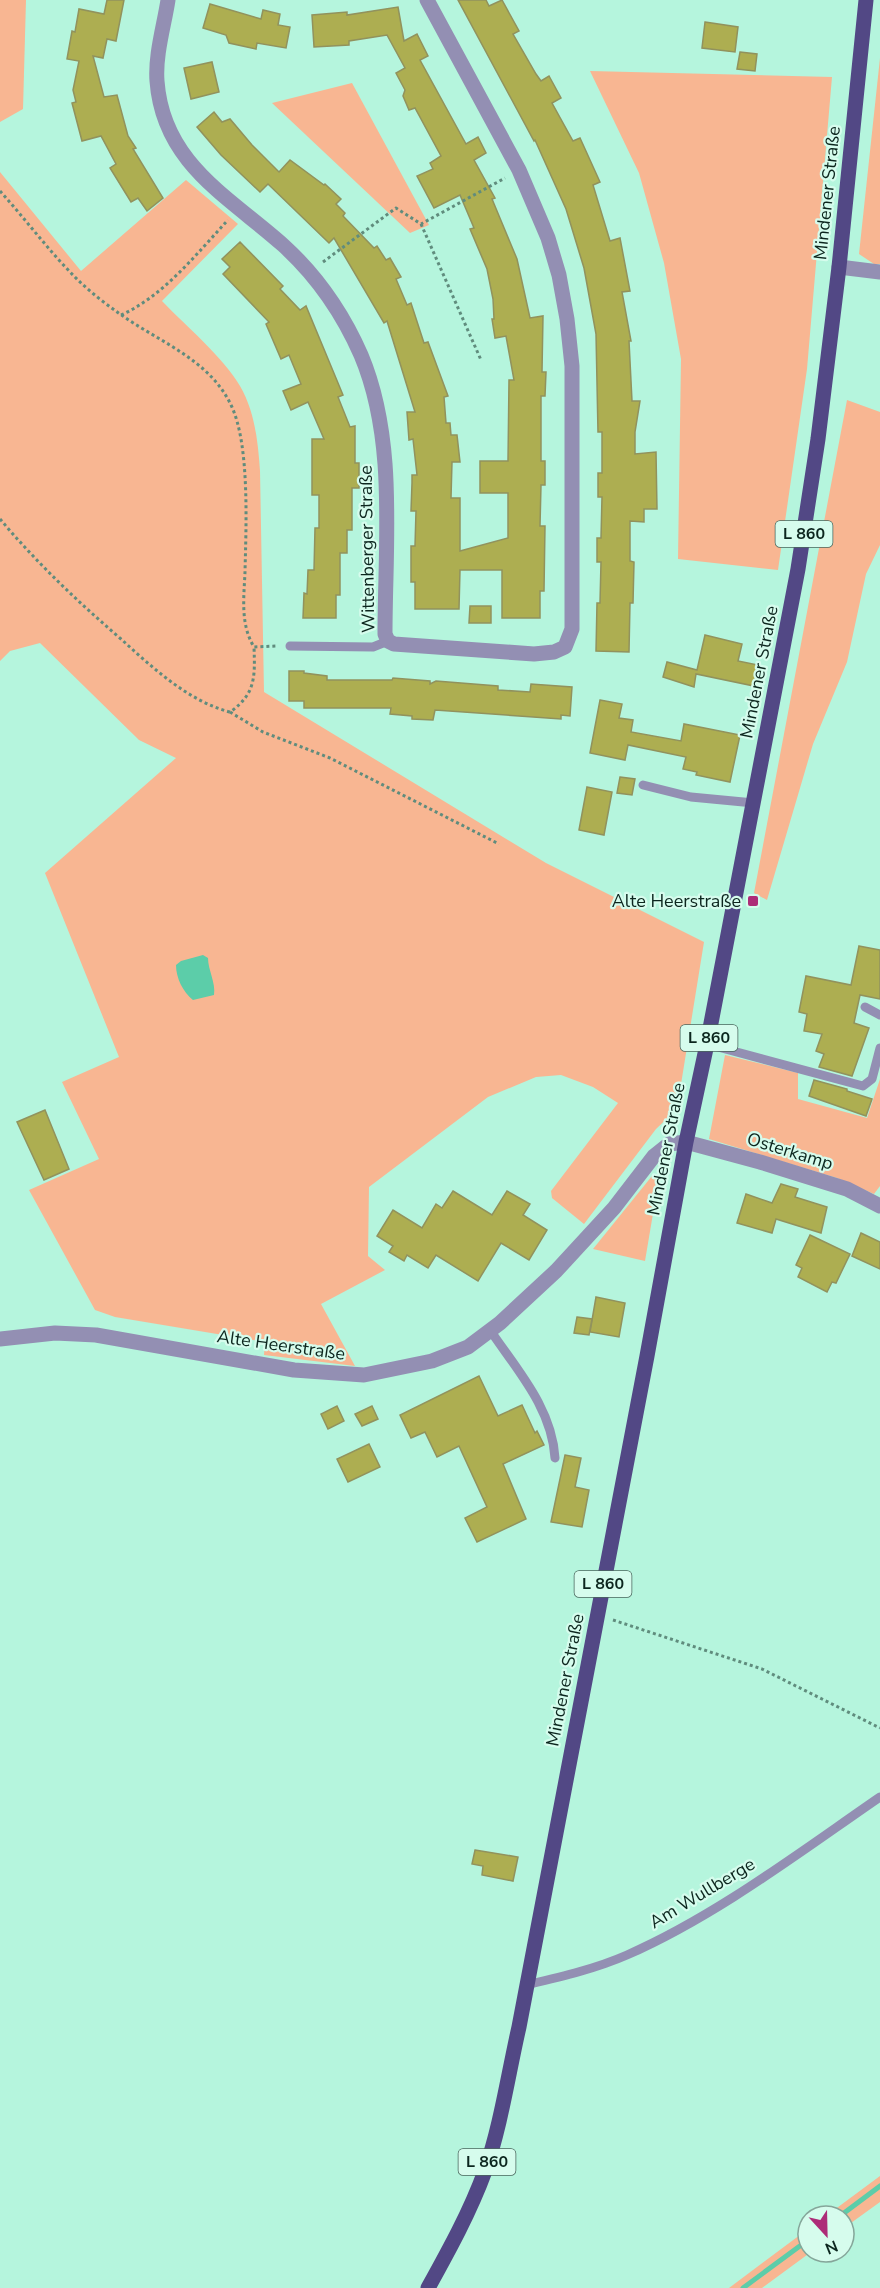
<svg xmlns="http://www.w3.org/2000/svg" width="880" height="2288" font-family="'Nunito Sans',sans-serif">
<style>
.green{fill:#f8b692}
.water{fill:#5ccda9}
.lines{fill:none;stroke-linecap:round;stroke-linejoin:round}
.stream{stroke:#5ccda9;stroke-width:5}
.building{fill:#adae51;stroke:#91925d;stroke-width:1.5}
.path{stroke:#608c7d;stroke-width:3;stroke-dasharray:3 3;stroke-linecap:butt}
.lane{stroke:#938fb3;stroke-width:9}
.street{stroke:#938fb3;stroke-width:15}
.primary{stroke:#524885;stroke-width:15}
.poi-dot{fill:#ad2c78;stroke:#d6fced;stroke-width:2}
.labels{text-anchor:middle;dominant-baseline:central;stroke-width:4.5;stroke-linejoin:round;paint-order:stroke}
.shield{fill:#d6fced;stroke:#49665c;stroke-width:1.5}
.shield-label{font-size:16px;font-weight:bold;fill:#0c261e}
.street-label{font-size:18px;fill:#0c261e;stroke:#d6fced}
.poi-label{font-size:18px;fill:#0c261e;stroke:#d6fced;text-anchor:end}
</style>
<rect width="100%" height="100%" fill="#b5f5dd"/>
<g class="green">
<polygon points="0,0 26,0 23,109 0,122"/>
<polygon points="880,58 880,264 874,264 859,254"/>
<polygon points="590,71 832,77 807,369 778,570 678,559 681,359 664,263 639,173"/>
<polygon points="352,83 429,225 410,233 272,103"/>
<path d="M0,172l81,99 105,-91 52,44 -76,77c24,25 61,56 78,85 15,26 18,56 20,85l4,221 282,171 158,79 -27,167 -21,20 -72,95 -32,-26 -1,-7 67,-88 -25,-16 -32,-12 -25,2 -48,20 -119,90 -1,69 17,14 -64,34 34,62 -91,-11 1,-13 -150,-25 -20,-7 -66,-120 70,-31 -37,-77 57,-25 -74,-184 131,-115 -37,-18 -99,-97 -30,8 -10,10z"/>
<polygon points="847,400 880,412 880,545 866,574 847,662 813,744 767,900 754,893"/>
<polygon points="725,1055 798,1073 798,1099 867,1118 880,1079 880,1186 874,1194 837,1178 709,1139"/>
<polygon points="652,1176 659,1178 645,1261 593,1249"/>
<polygon points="880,2176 880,2202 844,2228 844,2216 826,2216"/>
<polygon points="808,2229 808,2252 811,2252 762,2288 729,2288"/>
</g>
<path class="water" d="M203,955l5,3c0,12 8,25 6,37l-21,5c-10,-8 -17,-22 -17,-35l5,-4z"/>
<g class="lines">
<g class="stream">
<polyline points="840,2216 880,2186"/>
<polyline points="743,2288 808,2240"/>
</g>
</g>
<g class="building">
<polygon points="107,0 124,0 116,41 107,39 103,58 93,56 104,97 117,95 128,136 136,148 133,149 163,198 147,211 138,198 131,202 110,168 116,164 101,136 82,141 72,103 76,102 73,90 79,61 67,59 72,31 75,32 79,9 104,14"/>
<polygon points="458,0 486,0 489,6 502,0 519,31 513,34 536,74 541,81 549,76 561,98 552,103 573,141 580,138 600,182 593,185 610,241 620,238 630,291 622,292 631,341 629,341 632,401 640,401 635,432 635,454 656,452 657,509 644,509 644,522 630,521 630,561 634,562 633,603 630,603 629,652 596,651 597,603 600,603 601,562 597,562 597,538 601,538 602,497 598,497 598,473 602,473 602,432 598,432 596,334 584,268 566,209 535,140 534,141"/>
<polygon points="210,4 261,19 263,10 280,14 278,25 290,27 286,48 257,43 256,49 229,43 226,35 203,28"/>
<polygon points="398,7 404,41 417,34 428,56 420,60 466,144 478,137 486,153 474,160 495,198 492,199 517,259 530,318 543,316 542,372 546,372 545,396 541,396 541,461 545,461 545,485 541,485 540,526 545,526 544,591 540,591 540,618 502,618 502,570 460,570 459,609 415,609 415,582 411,582 411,546 415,546 416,511 411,511 412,483 412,475 417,475 413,439 409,440 407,412 415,412 387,321 384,323 334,238 329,243 268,184 260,192 221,155 197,127 214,112 222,122 230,119 252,145 279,172 290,160 324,185 325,184 341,199 336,204 345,213 343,216 374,248 377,246 386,260 390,258 401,277 396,279 407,305 411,303 424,343 428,342 448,396 444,397 446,423 450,423 451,435 457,435 460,462 452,462 451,498 460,498 460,551 508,538 508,493 480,493 480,461 508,461 509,380 514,380 506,336 495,338 492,319 494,319 493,299 487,269 470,229 474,228 460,195 434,208 417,176 433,169 430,163 441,156 415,108 409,110 403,96 405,90 396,73 405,68 387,35 349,41 349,45 314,47 312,15 347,12 347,15"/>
<polygon points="705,22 738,27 735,52 702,48"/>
<polygon points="740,52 757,54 755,71 737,69"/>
<polygon points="212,62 219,92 191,99 184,68"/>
<polygon points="240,242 283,286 280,289 300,310 306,306 343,395 338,397 350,427 355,426 355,463 359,463 359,488 352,488 352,530 347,530 347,553 340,553 340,595 336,595 336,618 303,618 304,593 307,594 308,570 314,570 315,528 319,528 319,495 312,495 312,439 324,439 308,402 291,410 283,391 301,384 289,355 281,359 266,324 269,322 223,274 230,267 222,259"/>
<polygon points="470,606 491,606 491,623 469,623"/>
<polygon points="705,635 742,644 738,661 758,665 754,686 696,674 694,687 663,677 667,662 697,670"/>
<polygon points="289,671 304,671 304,673 327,676 327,680 392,680 393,678 430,681 430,684 436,681 498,686 498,690 530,692 531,684 572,687 570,716 561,715 561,719 435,710 433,720 412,719 412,716 390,714 391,708 304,708 304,701 289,701"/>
<polygon points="600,700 622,704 619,718 633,720 631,732 681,741 684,724 740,735 730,782 696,775 697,772 683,769 686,757 628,745 625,760 590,753"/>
<polygon points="620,777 635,779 632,795 617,793"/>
<polygon points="587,787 612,792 604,835 579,830"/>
<polygon points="859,946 880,950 880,999 860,995 854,1023 869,1028 852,1076 819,1067 824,1054 816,1051 822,1034 804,1031 807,1014 799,1012 806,976 851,985"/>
<polygon points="814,1080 847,1089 847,1091 872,1099 866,1116 809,1096"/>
<polygon points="45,1110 69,1169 44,1180 17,1122"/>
<polygon points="781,1184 798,1189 795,1197 827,1207 821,1233 776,1219 772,1233 737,1223 746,1194 772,1203"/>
<polygon points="453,1191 492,1215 507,1191 530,1204 523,1215 547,1230 529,1260 501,1243 478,1281 436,1255 428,1268 407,1255 404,1261 389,1252 393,1246 377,1236 393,1210 422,1228 436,1204 442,1208"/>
<polygon points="861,1233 880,1242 880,1269 852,1256"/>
<polygon points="810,1235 850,1254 836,1283 832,1282 827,1292 798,1277 802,1268 796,1265"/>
<polygon points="596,1297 625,1303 619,1337 590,1332"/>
<polygon points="577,1317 592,1319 589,1335 574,1333"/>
<polygon points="479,1376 498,1416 522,1405 535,1433 537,1431 544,1445 503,1464 526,1519 477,1542 465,1518 487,1507 459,1446 437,1457 425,1432 411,1438 400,1415"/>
<polygon points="337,1406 344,1421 328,1429 321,1414"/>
<polygon points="372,1406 378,1419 362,1426 355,1414"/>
<polygon points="369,1444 380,1467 348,1482 337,1459"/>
<polygon points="565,1455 581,1458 575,1487 589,1490 582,1527 551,1522"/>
<polygon points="475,1850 518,1857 513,1881 482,1875 483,1866 472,1864"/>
</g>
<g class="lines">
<g class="path">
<path d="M0,191c27,30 52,64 81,92 12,11 26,22 39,31 39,28 89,45 111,91 19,39 15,122 14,167 -1,25 -5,52 9,75l22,-1"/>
<polyline points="421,224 481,360"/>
<polyline points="323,262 396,208 421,224 505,178"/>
<path d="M121,315c43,-19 76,-62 107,-95"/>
<path d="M0,519c37,44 78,83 121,120 32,29 67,62 109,73 26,-18 25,-36 24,-65"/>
<polyline points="230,712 263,732 330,758 499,844"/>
<polyline points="613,1620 762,1669 880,1728"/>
</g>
<g class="lane">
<polyline points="290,646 373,647 388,641"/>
<polyline points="643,785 691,797 754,803"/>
<polyline points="865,1007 880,1015"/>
<polyline points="707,1044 863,1086 872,1079 880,1048"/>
<path d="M490,1330c27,40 62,78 65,128"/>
<path d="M526,1985c34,-8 69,-16 101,-30 89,-39 173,-103 253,-158"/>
</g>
<g class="street">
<path d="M168,0c-4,26 -13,55 -11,81 6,82 71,115 126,164 33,30 60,69 78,110 36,85 24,188 24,279l3,7 6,3 140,10 20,-2 11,-5 7,-18v-263l-5,-47 -8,-44 -11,-37 -29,-68 -92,-170"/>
<polyline points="839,267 880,272"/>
<polyline points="0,1339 55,1333 96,1335 294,1370 364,1375 432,1361 468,1347 500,1323 556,1271 614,1208 654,1156 669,1144 686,1142 760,1162 847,1189 880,1206"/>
</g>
<path class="primary" d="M428,2288c21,-38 42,-76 57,-117 16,-46 23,-96 34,-144l128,-671 39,-214 21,-98 91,-475 20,-130 21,-172 27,-267"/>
</g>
<rect class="poi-dot" x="747" y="895" width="12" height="12" rx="3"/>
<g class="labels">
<g class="shield">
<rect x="775.5" y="521" width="57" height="26" rx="4.5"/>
<rect x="680.5" y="1025" width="57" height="26" rx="4.5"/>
<rect x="574.5" y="1571" width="57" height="26" rx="4.5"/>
<rect x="458.5" y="2149" width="57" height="26" rx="4.5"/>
</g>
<g class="shield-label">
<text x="804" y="534">L 860</text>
<text x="709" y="1038">L 860</text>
<text x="603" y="1584">L 860</text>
<text x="487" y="2162">L 860</text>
</g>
<g class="street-label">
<text transform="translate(827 193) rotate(-84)">Mindener Straße</text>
<text transform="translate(367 549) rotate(-91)">Wittenberger Straße</text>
<text transform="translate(759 672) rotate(-79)">Mindener Straße</text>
<text transform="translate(666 1149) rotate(-79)">Mindener Straße</text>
<text transform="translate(790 1151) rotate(17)">Osterkamp</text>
<text transform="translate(281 1345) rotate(8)">Alte Heerstraße</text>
<text transform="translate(565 1680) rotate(-79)">Mindener Straße</text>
<text transform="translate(702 1893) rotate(-31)">Am Wullberge</text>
</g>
<g class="poi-label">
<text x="741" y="901">Alte Heerstraße</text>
</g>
</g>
<g transform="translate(826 2234) rotate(158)"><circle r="28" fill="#d6fced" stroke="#85a69a" stroke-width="1.5"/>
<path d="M0-4.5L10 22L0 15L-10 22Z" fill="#ad2c78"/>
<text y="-9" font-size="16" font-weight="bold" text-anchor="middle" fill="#0c261e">N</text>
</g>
</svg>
